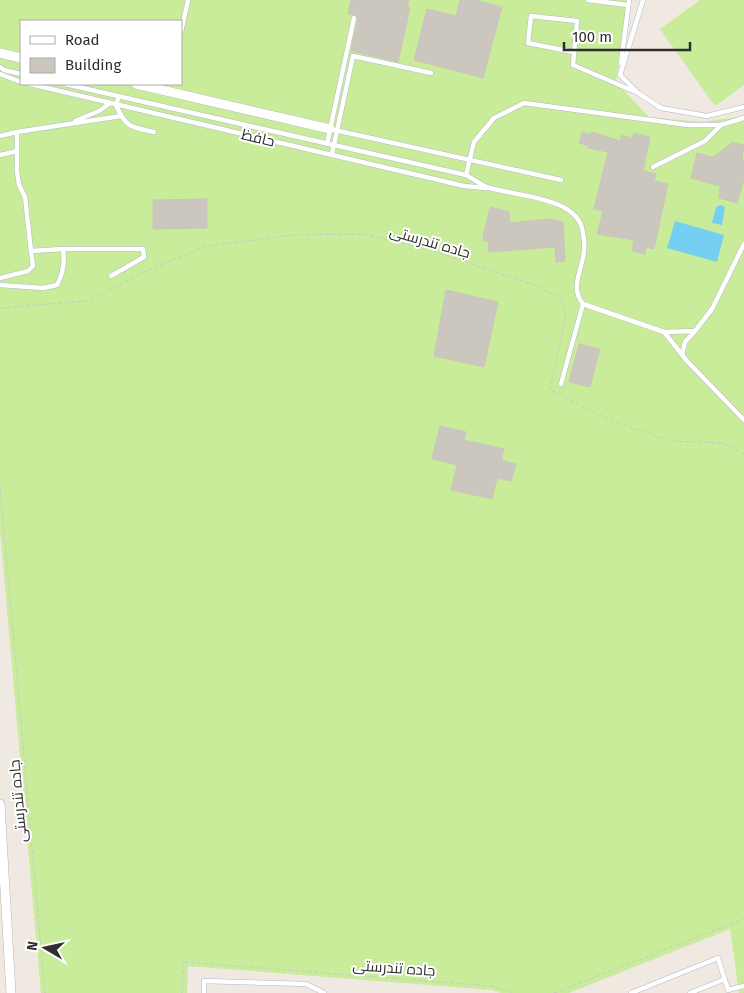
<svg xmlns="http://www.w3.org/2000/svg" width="744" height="993" font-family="'Fira Sans',Cairo,sans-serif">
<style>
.pitch{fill:#c9ec9a;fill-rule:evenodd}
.water{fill:#75cff0}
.building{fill:#cbc7bf;stroke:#cbc5ba}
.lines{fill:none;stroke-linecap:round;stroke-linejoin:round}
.lane-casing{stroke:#b4b7c1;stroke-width:5.5}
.street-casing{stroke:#b4b7c1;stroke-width:10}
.path{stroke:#c9c9c9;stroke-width:1;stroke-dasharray:4 2.5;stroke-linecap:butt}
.lane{stroke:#fff;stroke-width:4.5}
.street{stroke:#fff;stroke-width:9}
.labels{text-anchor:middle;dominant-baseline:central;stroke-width:4;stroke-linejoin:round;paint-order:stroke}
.street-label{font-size:15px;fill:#2e2e2e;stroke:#fff}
</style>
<rect width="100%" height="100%" fill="#efe9e1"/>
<g class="pitch">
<path d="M0,0h627l-11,82 33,35 52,5 43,-6v877h-5l-9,-64 -161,64h-68l-9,-3 -304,-24 -1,27h-146l-41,-463zM21,21h160v63h-160z"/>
<polygon points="700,0 744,0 744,85 715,106 660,29"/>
</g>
<g class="water">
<polygon points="720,205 725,207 722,225 712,223 716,207"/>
<polygon points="675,221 724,235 717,262 667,248"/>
</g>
<g class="building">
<polygon points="351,0 409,0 407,7 410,8 398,62 351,51 358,18 355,14 348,14"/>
<polygon points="460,0 475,0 502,7 483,78 414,60 427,9 456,16"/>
<polygon points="582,132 591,135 592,132 620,141 622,135 632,138 634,133 650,137 643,171 656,174 654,181 668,184 654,249 646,247 645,254 632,251 634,240 597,234 603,211 594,209 608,152 588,148 589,146 579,143"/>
<polygon points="733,142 744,145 742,160 744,160 744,179 737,203 719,198 720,186 691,178 697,153 713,157"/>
<polygon points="207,199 207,228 153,229 153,200"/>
<polygon points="490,207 509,212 510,223 549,219 563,222 565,261 556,262 555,247 489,252 488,241 484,241 483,238"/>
<polygon points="446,290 498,302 484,367 434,356"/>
<polygon points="579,344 600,349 590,387 569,382"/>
<polygon points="440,426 466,432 464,440 504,449 501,460 516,464 511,481 497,478 492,499 451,490 457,465 432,459"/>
</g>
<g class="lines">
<defs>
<g id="lane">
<polyline points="588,0 628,5"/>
<polyline points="181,32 188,0"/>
<polyline points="573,52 528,43 531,16 577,21 573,65 638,93"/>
<polyline points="621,63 629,0"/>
<polyline points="0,67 4,70 21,74"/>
<polyline points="0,74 21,82"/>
<polyline points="620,75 638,93 661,108 707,116 744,107"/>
<polyline points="620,75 643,0"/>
<polyline points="30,84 464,186 486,188"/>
<path d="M65,84l401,91c8,4 16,11 24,13 26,8 91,9 93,46 1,5 2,11 1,16 -1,20 -15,36 -1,54l81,28 31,-1 17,-22 32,-65"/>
<path d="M119,96l-3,9c10,23 15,22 38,27"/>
<polyline points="75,121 99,111 109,104"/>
<polyline points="330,129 561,180"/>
<polyline points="0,136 17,132"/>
<polyline points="327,144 354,18"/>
<polyline points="332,154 353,56 431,73"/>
<polyline points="0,155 17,151"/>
<polyline points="653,167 705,141 721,125"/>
<polyline points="466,175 474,142 494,118 524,103 688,125 721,125 744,118"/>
<polyline points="63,249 143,249 144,257 111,276"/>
<polyline points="0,278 28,271 33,266 31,251"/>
<path d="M0,285l43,3 14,-3c6,-11 8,-23 6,-36l-32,2 -6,-54 -6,-12 -2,-14v-39l104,-16"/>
<polyline points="664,332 687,361 744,420"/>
<polyline points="682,355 685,342 695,331"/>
<polyline points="561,384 583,304"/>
<polyline points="204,993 204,981 306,984 324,993"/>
<polyline points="631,993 718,958 728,990 744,986"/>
<polyline points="690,993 725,979"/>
</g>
<g id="street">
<polyline points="0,53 21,58"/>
<polyline points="136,84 330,129"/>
<polyline points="0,804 11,993"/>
</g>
</defs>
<use href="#lane" class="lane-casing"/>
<use href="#street" class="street-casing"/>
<g class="path">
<polyline points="0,308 88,301 151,269 208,246 293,235 362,234 428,249 536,286 562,298 566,314 550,390 614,422 671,441 723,443 744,454"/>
<polyline points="0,487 45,993"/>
<polyline points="182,993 183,962 491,986 514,993"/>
<polyline points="554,993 744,919"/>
</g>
<use href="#lane" class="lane"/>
<use href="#street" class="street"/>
</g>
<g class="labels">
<g class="street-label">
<text transform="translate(258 138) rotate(13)">حافظ</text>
<text transform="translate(430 242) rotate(16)">جاده تندرستی</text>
<text transform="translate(18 801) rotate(-95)">جاده تندرستی</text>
<text transform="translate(394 968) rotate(4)">جاده تندرستی</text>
</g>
</g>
<rect x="20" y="20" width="162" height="65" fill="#ffffff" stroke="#ababab"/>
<rect x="30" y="36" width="25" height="8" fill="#ffffff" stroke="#ababab"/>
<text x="65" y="45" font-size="15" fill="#2e2e2e">Road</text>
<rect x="30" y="58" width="25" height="15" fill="#cbc7bf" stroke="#ababab"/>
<text x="65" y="70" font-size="15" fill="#2e2e2e">Building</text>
<g transform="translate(45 948) rotate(279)" stroke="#ffffff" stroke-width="4" paint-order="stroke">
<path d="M0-4L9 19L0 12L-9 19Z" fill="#2e2e2e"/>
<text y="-8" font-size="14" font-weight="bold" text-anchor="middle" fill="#2e2e2e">N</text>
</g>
<path d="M564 42v8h126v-8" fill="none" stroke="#2e2e2e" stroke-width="2.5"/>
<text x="572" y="42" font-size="15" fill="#2e2e2e" stroke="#ffffff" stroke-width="4" paint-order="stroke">100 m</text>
</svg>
